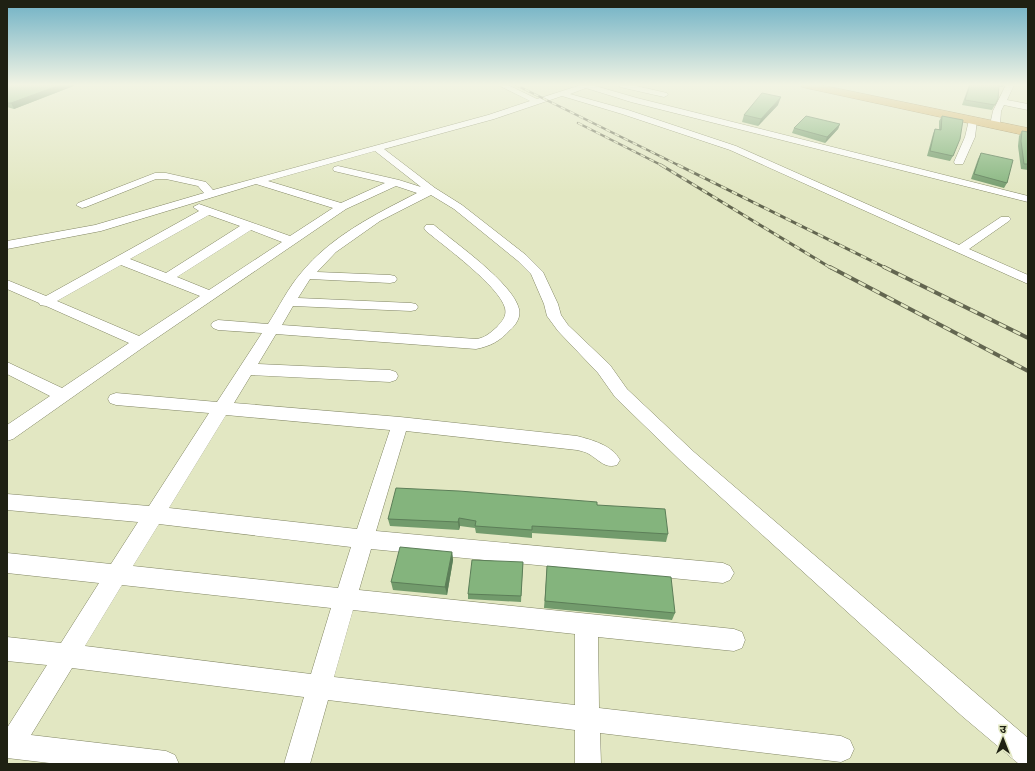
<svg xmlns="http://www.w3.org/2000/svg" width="1035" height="771" font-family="Georgia,'Noto Sans Devanagari',serif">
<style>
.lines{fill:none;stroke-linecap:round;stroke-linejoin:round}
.minor-casing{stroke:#828664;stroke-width:1}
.highway-casing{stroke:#96814c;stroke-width:1}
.minor{fill:#fff;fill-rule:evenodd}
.highway{fill:#d6b46a;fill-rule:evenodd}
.rail-far2-casing{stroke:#636650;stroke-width:2.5}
.rail-far1-casing{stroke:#636650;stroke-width:3}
.rail-casing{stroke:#636650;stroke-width:4}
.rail-far2{stroke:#e2e7c2;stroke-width:1.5;stroke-dasharray:5;stroke-linecap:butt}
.rail-far1{stroke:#e2e7c2;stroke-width:2;stroke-dasharray:6;stroke-linecap:butt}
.rail{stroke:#e2e7c2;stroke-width:2.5;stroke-dasharray:8;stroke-linecap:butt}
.wall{fill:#729b6c}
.shaded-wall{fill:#5c7e58}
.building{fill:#84b47d;stroke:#5c7e58}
</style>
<rect width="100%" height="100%" fill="#e2e7c2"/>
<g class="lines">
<defs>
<g id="minor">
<path d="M498,85h10l29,14 44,-14h11l45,13 391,98v6l-397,-100 -45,-14 -16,6 58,16 108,36 223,99 42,-28h8l2,2 -2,2 -40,28 59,26v9l-298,-134 -108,-36 -60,-18 -68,23 -110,30 51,39 27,17 64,50 17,17 15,32 3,11 7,10 42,40 17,24 67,63 334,286v26h-9l-57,-48 -280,-254 -67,-65 -17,-24 -40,-42 -11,-15 -3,-12 -13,-30 -13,-13 -64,-52 -23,-14 -51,26 -44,31 -19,20 73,3 5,1 2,3 -2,3 -5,1 -80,-4 -12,19 113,5 5,1 2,3 -2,3 -5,1 -118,-5 -11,19 194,14c9,-1 14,-6 21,-12 5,-6 10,-10 8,-19 -6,-22 -61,-62 -79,-77l-2,-3 2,-3h8c21,18 79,58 85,84 2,8 -3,16 -9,21 -10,11 -19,16 -34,19l-200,-15 -18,30 132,6 6,2 2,4 -2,4 -6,2 -139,-7 -17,28 166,14 177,19c15,4 35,9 43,24l-3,5c-12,4 -18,-5 -28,-11 -3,-2 -8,-3 -12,-4l-171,-19 -30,100 347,32 7,3 4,7 -4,7 -7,3 -352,-34 -12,41 375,39 8,3 3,8 -3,8 -8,3 -136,-14 1,71 242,28 9,4 4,9 -4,9 -9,4 -241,-29 1,31h-26v-34l-247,-30 -18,64h-26l20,-67 -232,-29 -41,67 135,16 9,4 4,9h-121l-51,-6v-30l40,-63 -40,-4v-24l54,6 38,-60 -92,-10v-20l104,11 27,-42 -131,-12v-16l142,12 60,-93 -93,-8 -6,-2 -2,-4 2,-4 6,-2 101,9 45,-69 -44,-3 -5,-2 -2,-3 2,-3 5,-2 50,4c11,-17 20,-36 33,-51 30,-37 75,-59 116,-80l-21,-7 -50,23 -201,137 -132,93 -6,2v-16l43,-29 -43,-22v-12l55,26 67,-45 -83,-37 -6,-1 -1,-2 -32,-14v-9l39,16 153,-85 -6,-4 6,-3 91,32 43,-28 -77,-24 -155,47 -94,18v-8l88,-16 109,-32 -6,-7 -32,-7h-10l-70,28 -4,1 -6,-3 2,-2 77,-30h11l40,9 7,8 275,-75 42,-14zM375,151l46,36 -22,-7 -61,-14 -4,1 -1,2 1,2 51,12 -44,20 -73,-22zM209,215l31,11 -74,47 -36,-14zM251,230l31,12 -73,48 -32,-13zM121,265l79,31 -61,40 -82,-35zM226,415l164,15 -33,99 -188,-21zM159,524l192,23 -13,41 -205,-22zM122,585l209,23 -20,66 -226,-28zM353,610l222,24v71l-241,-28z"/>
<polygon points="619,85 632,85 667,93 668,95 664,97 620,87"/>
<polygon points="1006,85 1014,85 1007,100 1028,104 1028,110 1004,105 1001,111 1000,125 998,127 992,127 990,125 993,111"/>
<polygon points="973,117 977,120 975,137 963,164 955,164 954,162 965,137 969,120"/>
</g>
<polygon id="highway" points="801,85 821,85 1028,128 1028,136 806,88 802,87"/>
</defs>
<use href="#minor" class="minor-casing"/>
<use href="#highway" class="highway-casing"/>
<use href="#minor" class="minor"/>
<use href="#highway" class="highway"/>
<defs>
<g id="rail-far2">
<polyline points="516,85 680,166"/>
<polyline points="578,123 663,166"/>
</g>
<g id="rail-far1">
<polyline points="661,165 831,268"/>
<polyline points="678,165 886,268"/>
</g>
<g id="rail">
<polyline points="830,267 1028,371"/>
<polyline points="884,267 1028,338"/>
</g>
</defs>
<use href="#rail-far2" class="rail-far2-casing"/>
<use href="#rail-far1" class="rail-far1-casing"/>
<use href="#rail" class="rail-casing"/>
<use href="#rail-far2" class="rail-far2"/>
<use href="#rail-far1" class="rail-far1"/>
<use href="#rail" class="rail"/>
</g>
<g class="wall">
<polygon points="7,85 76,85 14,109 7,107"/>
<polygon points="969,85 1004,85 1003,87 999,87 998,99 992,110 962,105"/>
<polygon points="778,105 758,126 742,122 744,115"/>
<polygon points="942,116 953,156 950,161 927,156 933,134 935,129 939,129 939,121"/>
<polygon points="840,124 838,129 825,143 792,133 794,128"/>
<polygon points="1022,131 1028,132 1028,170 1021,169 1018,146 1019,136"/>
<polygon points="981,153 1007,183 1004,188 971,179 978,159"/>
<polygon points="597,505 668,534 666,542 532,533 532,538 476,533 475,528 460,526 459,530 390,526 388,519"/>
<polygon points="452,552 453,560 447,595 393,590 391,582"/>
<polygon points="523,562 521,602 468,599 468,594"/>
<polygon points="547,566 675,613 672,620 544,608"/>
</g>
<g class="shaded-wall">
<polygon points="60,85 76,85 14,109 11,103"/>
<polygon points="781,97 778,105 758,126 761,119"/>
<polygon points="840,124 838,129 825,143 827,137"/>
<polygon points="459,518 460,526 459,530 458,522"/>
<polygon points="452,552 453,560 447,595 445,587"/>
</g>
<g class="building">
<polygon points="7,85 60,85 11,103 7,103"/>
<polygon points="970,85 999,85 998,99 995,105 965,100"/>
<polygon points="762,93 781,97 761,119 744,115"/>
<polygon points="806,116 840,124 827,137 794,128"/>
<polygon points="942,116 963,120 960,139 953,156 930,151 935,129 941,130"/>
<polygon points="1022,131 1028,132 1028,164 1024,164 1021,141"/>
<polygon points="981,153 1013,160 1007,183 974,174"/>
<polygon points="396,488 459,491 597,502 597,505 665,509 668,534 532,526 532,530 475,526 476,521 459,518 458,522 388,519"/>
<polygon points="400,547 452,552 445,587 391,582"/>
<polygon points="472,560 523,562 521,596 468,594"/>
<polygon points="547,566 671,577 675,613 545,601"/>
</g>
<linearGradient id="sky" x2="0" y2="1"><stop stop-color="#6fb1c5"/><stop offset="0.44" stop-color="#f2f4e4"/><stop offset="1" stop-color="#f2f4e4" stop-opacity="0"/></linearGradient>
<rect width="1035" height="193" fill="url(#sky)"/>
<rect width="1035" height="771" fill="none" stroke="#1f2113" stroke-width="16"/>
<g transform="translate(1003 739)" stroke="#e2e7c2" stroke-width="3" paint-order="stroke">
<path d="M0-3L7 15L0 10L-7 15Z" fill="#1f2113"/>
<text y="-6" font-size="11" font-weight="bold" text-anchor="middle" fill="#1f2113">उ</text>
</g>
</svg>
